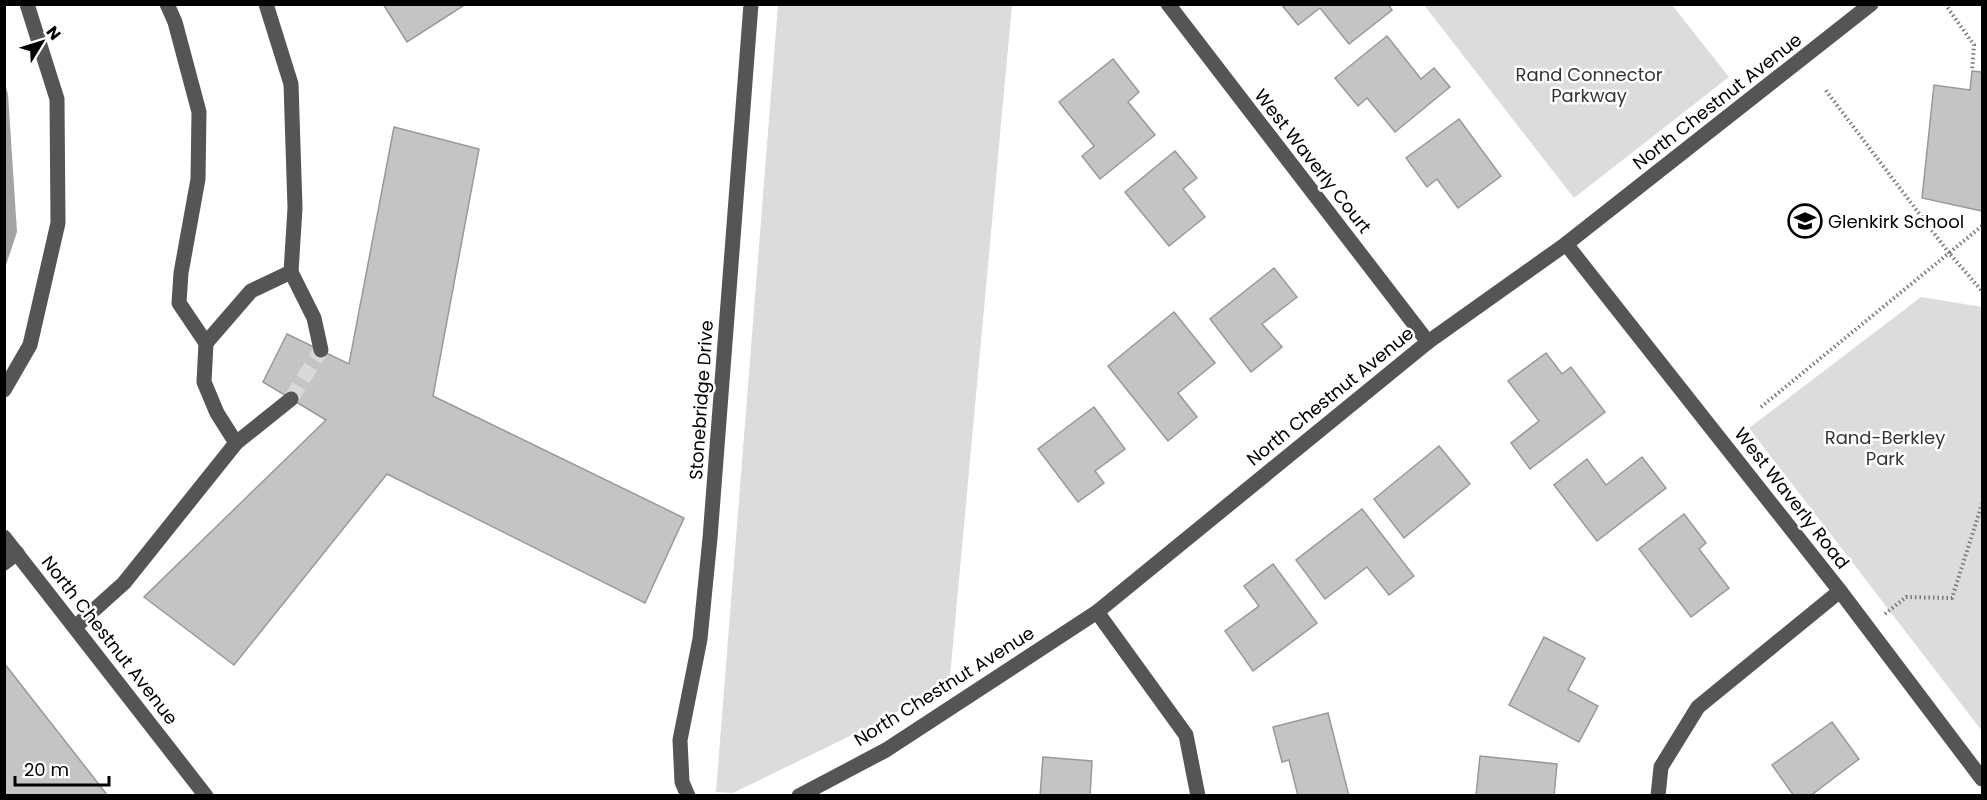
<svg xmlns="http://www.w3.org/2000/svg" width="1987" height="800" font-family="Poppins,sans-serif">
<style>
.green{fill:#dcdcdc}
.water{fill:#a3a3a3}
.building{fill:#c4c4c4;stroke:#999;stroke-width:1.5}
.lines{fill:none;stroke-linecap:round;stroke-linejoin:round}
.minor-tunnel{stroke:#d9d9d9;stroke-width:15;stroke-dasharray:15 8;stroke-linecap:butt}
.path{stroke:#777;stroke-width:4;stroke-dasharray:1.5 3;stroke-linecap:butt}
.minor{stroke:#555;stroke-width:15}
.labels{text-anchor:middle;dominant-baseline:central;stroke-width:5;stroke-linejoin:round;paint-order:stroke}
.park-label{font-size:18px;fill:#333;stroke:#fff}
.street-label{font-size:18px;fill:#000;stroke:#fff}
.poi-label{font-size:18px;fill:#000;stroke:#fff;text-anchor:start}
</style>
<rect width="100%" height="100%" fill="#fff"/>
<g class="green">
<polygon points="778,5 1012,5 950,677 891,716 733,793 716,792"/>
<polygon points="1424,5 1672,5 1729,77 1574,198"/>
<polygon points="1921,297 1982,307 1982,731 1749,428"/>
</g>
<polygon class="water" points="4,81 8,94 17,232 5,268"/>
<g class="building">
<polygon points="383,4 466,4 407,42"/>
<polygon points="1281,4 1388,4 1392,10 1349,44 1320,8 1298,25"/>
<polygon points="1387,36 1421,79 1434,68 1450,87 1395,132 1367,98 1358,106 1335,78"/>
<polygon points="1113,59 1139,92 1128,102 1155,135 1100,179 1082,156 1094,146 1059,102"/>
<polygon points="1972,71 1982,72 1982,211 1922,198 1934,85 1970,90"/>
<polygon points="1459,119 1501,176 1458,208 1437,179 1427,187 1406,158"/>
<polygon points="394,127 479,149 433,396 684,518 645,603 387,474 234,665 144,597 326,420 263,382 287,334 349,364"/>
<polygon points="1175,151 1197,178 1183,189 1205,217 1169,246 1125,192"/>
<polygon points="1274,268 1297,297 1262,324 1282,347 1251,372 1210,319"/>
<polygon points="1174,312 1215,363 1178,393 1197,417 1168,441 1108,366"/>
<polygon points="1546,353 1562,374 1571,367 1605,412 1530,469 1511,443 1539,421 1508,381"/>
<polygon points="1094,407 1125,449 1095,471 1104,483 1078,502 1038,449"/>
<polygon points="1439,446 1470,484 1404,538 1374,499"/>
<polygon points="1642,457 1666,488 1597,541 1554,485 1587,459 1606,485"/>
<polygon points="1362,509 1414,576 1389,595 1367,567 1325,599 1296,560"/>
<polygon points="1684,514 1706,543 1699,549 1729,588 1691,617 1639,549"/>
<polygon points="1273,564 1317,623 1253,671 1225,631 1259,606 1244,586"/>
<polygon points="1544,637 1585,658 1568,690 1598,706 1579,742 1509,705"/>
<polygon points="4,663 108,796 4,796"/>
<polygon points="1328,713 1349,796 1298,796 1289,760 1282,762 1273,727"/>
<polygon points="1832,722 1859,759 1810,796 1794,796 1772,765"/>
<polygon points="1480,756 1557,764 1554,796 1476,796"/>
<polygon points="1043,757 1092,761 1090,796 1040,796"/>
</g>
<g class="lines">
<polyline class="minor-tunnel" points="291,399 321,350"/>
<g class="path">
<polyline points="1945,4 1974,45 1972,71"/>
<polyline points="1982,226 1949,253 1982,291"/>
<polyline points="1761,407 1949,253 1824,88"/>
<polyline points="1885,614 1906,597 1952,598 1982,504"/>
</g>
<g class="minor">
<polyline points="1168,4 1428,342"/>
<polyline points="1566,244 1840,591 1982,779"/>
<polyline points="291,272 314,318 321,350"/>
<polyline points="206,343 251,291 291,272 295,208 291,84 266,4"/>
<polyline points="4,390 30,345 58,223 57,99 27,4"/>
<polyline points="236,443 291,399"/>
<polyline points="4,537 206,796"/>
<polyline points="4,563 17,553"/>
<polyline points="1097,612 1186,735 1198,796"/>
<polyline points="75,627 124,583 236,443 217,413 204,382 206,343 179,303 181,273 198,179 199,112 175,22 167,4"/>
<polyline points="688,796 682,782 680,740 700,639 710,538 751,4"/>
<polyline points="799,796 886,750 1097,612 1428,342 1566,244 1871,4"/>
<polyline points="1658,796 1661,767 1698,707 1840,591"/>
</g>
</g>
<defs>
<symbol id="school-ring" viewBox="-11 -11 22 22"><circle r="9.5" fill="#fff" stroke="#000" stroke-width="1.5"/><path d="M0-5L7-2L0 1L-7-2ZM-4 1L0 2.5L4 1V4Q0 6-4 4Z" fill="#000"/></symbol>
</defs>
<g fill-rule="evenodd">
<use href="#school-ring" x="1786" y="202" width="38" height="38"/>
</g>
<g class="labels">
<g class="park-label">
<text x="1589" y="74">Rand Connector<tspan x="1589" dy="21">Parkway</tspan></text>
<text x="1885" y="437">Rand-Berkley<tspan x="1885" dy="21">Park</tspan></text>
</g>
<g class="street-label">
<text transform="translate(1717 101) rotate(-38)">North Chestnut Avenue</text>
<text transform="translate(1313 161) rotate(52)">West Waverly Court</text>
<text transform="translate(1330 396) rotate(-39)">North Chestnut Avenue</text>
<text transform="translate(701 400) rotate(-86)">Stonebridge Drive</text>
<text transform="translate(1792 498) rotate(52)">West Waverly Road</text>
<text transform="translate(110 640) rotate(52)">North Chestnut Avenue</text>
<text transform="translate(944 686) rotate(-32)">North Chestnut Avenue</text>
</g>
<g class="poi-label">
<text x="1828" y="221">Glenkirk School</text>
</g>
</g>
<rect width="1987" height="800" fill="none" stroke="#000000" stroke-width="12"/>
<g transform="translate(42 42) rotate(52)" stroke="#ffffff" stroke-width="4.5" paint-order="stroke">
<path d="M0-4.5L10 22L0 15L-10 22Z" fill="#000000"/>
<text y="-9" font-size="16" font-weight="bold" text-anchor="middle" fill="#000000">N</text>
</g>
<path d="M15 776v9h94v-9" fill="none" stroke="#000000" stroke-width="3"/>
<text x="24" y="776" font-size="18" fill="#000000" stroke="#ffffff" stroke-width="4.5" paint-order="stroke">20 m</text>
</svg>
